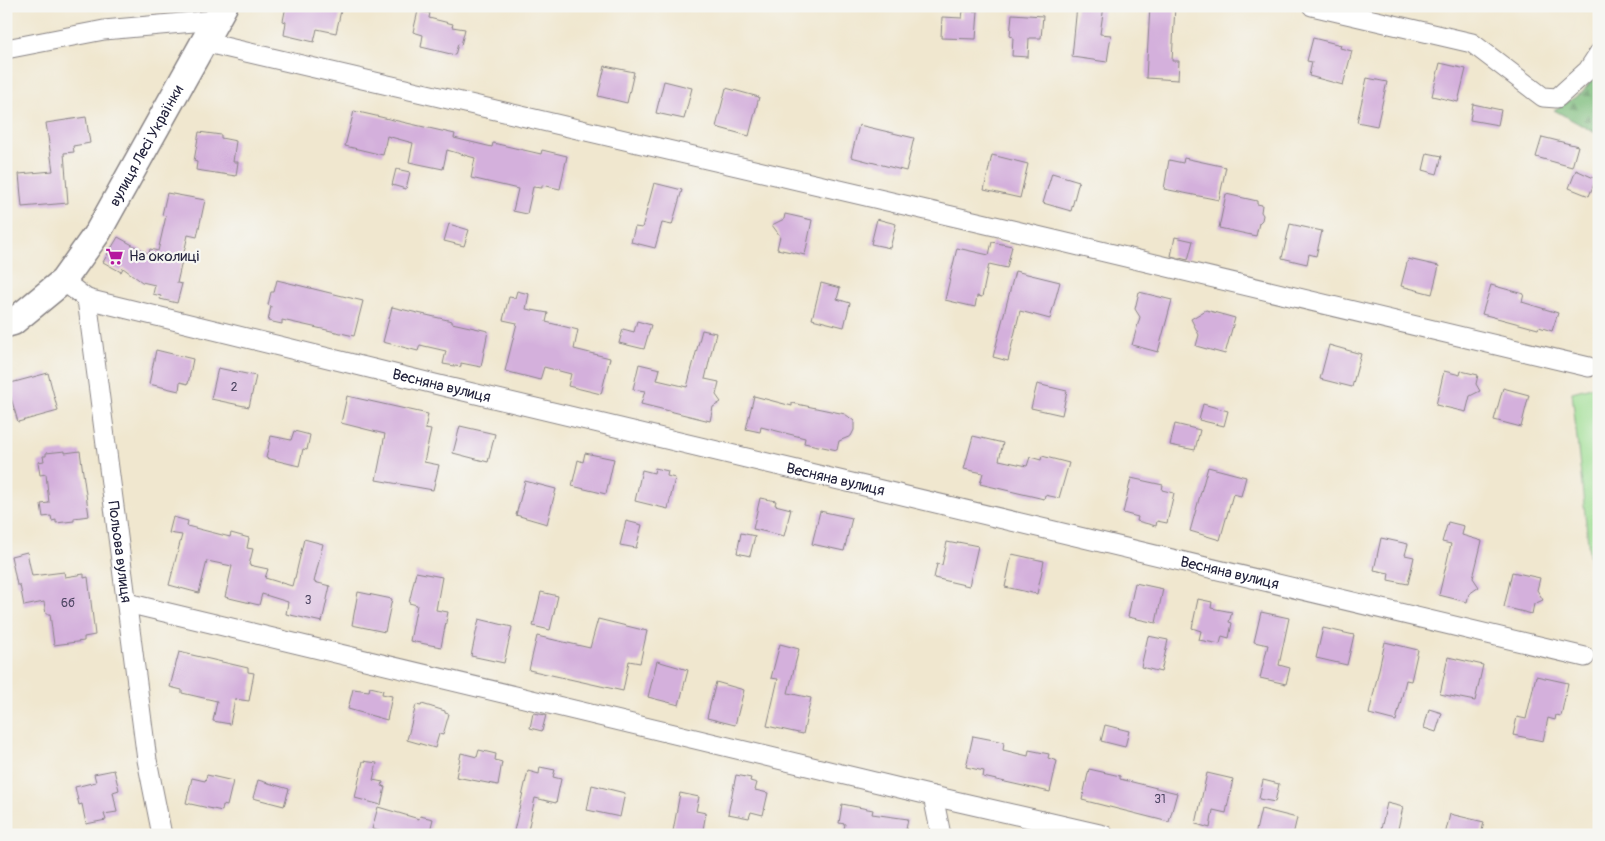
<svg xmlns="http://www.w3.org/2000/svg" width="1605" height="841" font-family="Pangolin,sans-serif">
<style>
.forest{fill:url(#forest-firs);stroke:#50705c}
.garden{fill:#9ede93;stroke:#608067}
.building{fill:#d4b0dc}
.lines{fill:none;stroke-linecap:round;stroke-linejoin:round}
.street-casing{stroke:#898485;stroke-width:21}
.secondary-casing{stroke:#898485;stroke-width:29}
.street{stroke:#fff;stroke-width:19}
.secondary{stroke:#fff;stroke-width:26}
.labels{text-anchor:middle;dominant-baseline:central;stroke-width:4.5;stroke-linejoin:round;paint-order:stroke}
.number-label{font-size:12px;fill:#4e4663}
.street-label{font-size:15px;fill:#22223b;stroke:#f6f6f2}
.poi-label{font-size:15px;fill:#22223b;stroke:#f6f6f2;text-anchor:start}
</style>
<defs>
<pattern id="forest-firs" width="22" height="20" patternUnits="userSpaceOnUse" patternTransform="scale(1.25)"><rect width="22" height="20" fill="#7ebd7d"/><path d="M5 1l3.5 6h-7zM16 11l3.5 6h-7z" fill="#679968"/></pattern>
</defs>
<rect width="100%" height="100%" fill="#f6f6f2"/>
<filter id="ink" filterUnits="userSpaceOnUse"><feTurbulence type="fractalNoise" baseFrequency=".02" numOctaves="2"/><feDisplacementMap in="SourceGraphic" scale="10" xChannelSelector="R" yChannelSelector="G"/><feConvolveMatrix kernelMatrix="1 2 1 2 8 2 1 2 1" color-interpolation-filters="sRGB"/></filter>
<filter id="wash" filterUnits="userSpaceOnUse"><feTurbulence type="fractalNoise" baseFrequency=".0096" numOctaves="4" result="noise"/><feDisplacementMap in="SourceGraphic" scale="20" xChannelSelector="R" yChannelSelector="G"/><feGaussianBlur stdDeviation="1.12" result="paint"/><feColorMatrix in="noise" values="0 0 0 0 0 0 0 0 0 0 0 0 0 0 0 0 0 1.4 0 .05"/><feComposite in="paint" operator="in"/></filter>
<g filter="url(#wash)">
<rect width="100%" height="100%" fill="#f0e7cf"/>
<polygon class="forest" points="1599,70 1599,135 1554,110 1582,93"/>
<polygon class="garden" points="1599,385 1599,645 1572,392"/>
<g id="blocks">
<g class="building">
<polygon points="286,6 342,6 336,33 317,29 314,42 284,35 286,22 283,21"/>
<polygon points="1077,6 1104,6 1100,34 1111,35 1107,62 1072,57"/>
<polygon points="1150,6 1175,6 1172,61 1179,61 1178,80 1146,78"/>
<polygon points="418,11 430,13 429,18 453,24 452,27 465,29 461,45 458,44 455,55 421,47 423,35 413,32"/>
<polygon points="963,11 978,11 976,39 941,38 942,17 962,18"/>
<polygon points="1012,14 1043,16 1041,38 1029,38 1028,57 1012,56 1013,37 1010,36"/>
<polygon points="1313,38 1341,45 1340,48 1352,51 1343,85 1309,76 1312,62 1307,61"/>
<polygon points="1440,63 1466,69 1458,102 1432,96"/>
<polygon points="605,66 634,72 627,103 598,96"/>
<polygon points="1367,78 1387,82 1377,126 1357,122"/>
<polygon points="664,81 692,88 684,119 656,113"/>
<polygon points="726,88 759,97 749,136 716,127"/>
<polygon points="1473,104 1501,110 1498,125 1470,120"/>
<polygon points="354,111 455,134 454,138 492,147 493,143 541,154 542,150 567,156 560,189 542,185 542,188 533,187 527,214 513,211 518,189 471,178 475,158 447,150 443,169 409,162 413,143 387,136 383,155 345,146"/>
<polygon points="86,117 90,143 73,146 74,152 64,153 68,203 22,207 19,174 53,171 46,123"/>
<polygon points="859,125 914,138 906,171 851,157"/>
<polygon points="199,132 221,135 221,138 236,141 233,162 238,162 236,176 196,170 197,162 194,161"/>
<polygon points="1542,137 1578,146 1572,167 1536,157"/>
<polygon points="1427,153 1442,156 1437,174 1423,170"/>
<polygon points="992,155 1028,164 1020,198 984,190"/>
<polygon points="1184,158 1226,167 1219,200 1164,189 1169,160 1183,163"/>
<polygon points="396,169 410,172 406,189 392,185"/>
<polygon points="1576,170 1596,179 1589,196 1569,188"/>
<polygon points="1052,173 1079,181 1071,211 1043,203"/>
<polygon points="654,183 682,190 672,225 662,223 655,248 631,242 635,227 642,228"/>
<polygon points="167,193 205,200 197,237 188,235 177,283 182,284 177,303 160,299 161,296 153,294 155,285 142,282 123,268 121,272 103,262 118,237 149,254 150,249 158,251 166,216 162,215"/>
<polygon points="1226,194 1257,201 1257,204 1262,205 1261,212 1263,215 1262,220 1259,223 1256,236 1219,228"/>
<polygon points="785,214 812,220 805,255 777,249 780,236 772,225 784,219"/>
<polygon points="877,219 896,224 890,248 871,244"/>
<polygon points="449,224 469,230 464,246 444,241"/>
<polygon points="1290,224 1322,231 1316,256 1309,254 1307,264 1282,258"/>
<polygon points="1175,237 1193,241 1188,260 1171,256"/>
<polygon points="992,242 1012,246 1007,268 989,264 982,297 977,296 975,307 945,300 957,248 989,255"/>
<polygon points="1408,259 1439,266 1432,294 1401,286"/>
<polygon points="1015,271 1060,282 1050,319 1020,311 1008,361 993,357"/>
<polygon points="277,280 363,301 354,336 282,320 282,324 268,321 271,306 268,305 271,292 274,292"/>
<polygon points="821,283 840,288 837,299 850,303 844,327 812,319"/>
<polygon points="1491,285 1524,294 1522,302 1558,313 1552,331 1539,327 1538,329 1482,314"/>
<polygon points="517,291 529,294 526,309 548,313 546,322 578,330 574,349 610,358 601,394 568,386 571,374 544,367 540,380 505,371 517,323 503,320 509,297 515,298"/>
<polygon points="1139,292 1172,300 1158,352 1132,345 1140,317 1135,309"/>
<polygon points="392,307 452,321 452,323 488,331 481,367 461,363 461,367 443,364 446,351 420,345 418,351 383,342"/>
<polygon points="1206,310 1235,318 1225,354 1196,346 1199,335 1191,319"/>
<polygon points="637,321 651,325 644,349 619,343 623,329 634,332"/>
<polygon points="702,330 716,333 705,379 719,382 716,395 721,402 713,407 710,421 641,404 645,391 633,389 639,364 660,369 657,380 687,387"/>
<polygon points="1329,345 1361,354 1352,387 1320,379"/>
<polygon points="156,350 193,359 188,384 180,382 179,391 149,384"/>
<polygon points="218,368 256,376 249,407 211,399"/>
<polygon points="1444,371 1460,375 1461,371 1478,375 1476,384 1480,391 1470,396 1466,412 1436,405"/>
<polygon points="48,373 58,411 18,422 7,384"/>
<polygon points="1037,384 1067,391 1062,415 1031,408"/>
<polygon points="1503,388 1529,395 1521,427 1494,420"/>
<polygon points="347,396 428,414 425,429 431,430 424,462 439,465 433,490 376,480 385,434 341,423"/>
<polygon points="754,396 792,406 792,403 845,414 854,421 854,430 851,436 839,441 837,450 804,443 805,438 761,427 760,432 746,429"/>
<polygon points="1203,404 1228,411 1224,426 1199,420"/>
<polygon points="1175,424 1200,430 1195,450 1170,445"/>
<polygon points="460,426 495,434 488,462 453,453"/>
<polygon points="294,431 310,435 307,450 303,449 299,466 266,458 271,436 291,440"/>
<polygon points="973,436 1003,443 999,460 1027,466 1030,457 1041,460 1042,456 1069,463 1059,498 1045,495 1044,499 980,484 983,473 964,469"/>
<polygon points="65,451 65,453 80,451 89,516 74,518 74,521 56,523 56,520 52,521 51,516 43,517 41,504 49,503 46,474 40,475 38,462 44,461 43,456 46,456 46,453"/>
<polygon points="585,453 614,459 606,494 572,486 578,460 583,462"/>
<polygon points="1208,467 1246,477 1241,496 1233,494 1220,540 1190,531"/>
<polygon points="655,468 668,471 667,476 675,478 668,509 635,501 642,470 654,473"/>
<polygon points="1131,478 1163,485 1162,490 1174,493 1167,523 1157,521 1156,526 1137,521 1138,517 1123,513"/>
<polygon points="525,481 556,489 547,524 516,515"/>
<polygon points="760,498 776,501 775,505 791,509 784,536 753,529"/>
<polygon points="820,511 852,518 844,551 812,544"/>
<polygon points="173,517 188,521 187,526 230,537 231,533 249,538 247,548 253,549 249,565 268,569 265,578 292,586 294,578 295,578 304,539 323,544 314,582 330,586 322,622 286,614 288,602 262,594 259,605 225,597 232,566 207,561 199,593 169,585 182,535 169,533"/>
<polygon points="626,521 642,525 636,548 620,545"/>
<polygon points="1448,522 1464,526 1462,535 1482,541 1473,578 1479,587 1469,594 1467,602 1439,595 1451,544 1442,542"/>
<polygon points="741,533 755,536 750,556 737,553"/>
<polygon points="1381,538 1408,544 1405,555 1414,557 1408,584 1388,580 1389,573 1374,570"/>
<polygon points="947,542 957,544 958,542 978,546 969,586 934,578 937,564 942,565"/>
<polygon points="27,552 32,576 64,572 65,577 84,574 84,578 88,577 95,635 84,637 84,641 54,645 50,614 46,614 44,602 24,606 20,585 17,585 11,556"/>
<polygon points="1012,554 1044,561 1037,594 1005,587"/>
<polygon points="416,572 442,577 436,610 448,612 441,647 410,641 417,605 409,603"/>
<polygon points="1512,572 1540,578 1537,590 1543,600 1534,604 1532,614 1504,607"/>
<polygon points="1135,583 1163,589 1156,623 1128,617"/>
<polygon points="358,592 392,599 385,632 352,625"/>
<polygon points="541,592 558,596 550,630 533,626"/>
<polygon points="1198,599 1212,602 1211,608 1232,612 1229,622 1232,623 1229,638 1222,636 1220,644 1199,640 1201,631 1192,628"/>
<polygon points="1261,612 1289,618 1279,665 1290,668 1286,684 1260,678 1268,645 1254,642"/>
<polygon points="479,619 512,627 504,663 471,656"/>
<polygon points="598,619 647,631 640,663 629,661 623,691 529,670 537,636 590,648"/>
<polygon points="1323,628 1354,635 1347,665 1316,658"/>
<polygon points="1148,636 1168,640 1161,672 1141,667"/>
<polygon points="1385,642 1418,650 1411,681 1406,680 1396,721 1369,714"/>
<polygon points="780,644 799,649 788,693 811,698 803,734 767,726 778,679 771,678"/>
<polygon points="179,652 248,668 248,672 254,673 249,701 235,699 230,724 213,721 217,701 182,693 182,690 170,687"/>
<polygon points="1448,657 1483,665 1475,701 1440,694"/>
<polygon points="657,661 688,670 679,705 648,697"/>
<polygon points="1536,676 1568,683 1561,716 1556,715 1555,720 1548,718 1543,741 1513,735 1517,717 1526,719"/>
<polygon points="716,682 744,690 735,725 707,718"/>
<polygon points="370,687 383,690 382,694 392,696 387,720 348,709 353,689 369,691"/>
<polygon points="422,704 445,711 445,713 449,714 443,735 439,734 435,748 407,740 416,705 421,706"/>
<polygon points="1429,709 1442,713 1436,732 1424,728"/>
<polygon points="533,713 546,715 542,731 530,728"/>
<polygon points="1105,725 1129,731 1125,747 1101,741"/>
<polygon points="973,736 1004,742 1003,750 1028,756 1029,750 1049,754 1048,758 1057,761 1050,792 983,777 984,771 966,767"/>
<polygon points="479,750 496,754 495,760 502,762 498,785 456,777 461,753 477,757"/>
<polygon points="363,761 377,763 373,780 383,782 382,786 385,787 381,805 355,798"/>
<polygon points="540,767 555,770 553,777 561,779 556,803 535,798 527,835 513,835 528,771 539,774"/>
<polygon points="1089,769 1120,776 1120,779 1177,793 1169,822 1082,800"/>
<polygon points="114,770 119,790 113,792 117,812 104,814 106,820 86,824 82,804 79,805 75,787 96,782 94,774"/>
<polygon points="1207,773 1233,779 1226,813 1213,810 1210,828 1196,824"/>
<polygon points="207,775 233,781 227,806 223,805 222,811 186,803 192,778 205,781"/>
<polygon points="736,775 751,778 750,781 757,783 755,790 768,793 763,815 751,812 749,818 728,814"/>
<polygon points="258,780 289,789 284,806 253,798"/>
<polygon points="1263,780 1279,784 1275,802 1259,799"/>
<polygon points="592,785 625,793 620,817 587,810"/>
<polygon points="680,793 699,797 696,811 706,813 702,835 673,831"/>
<polygon points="1387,803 1403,807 1397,833 1381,829"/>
<polygon points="842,804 873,810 872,814 908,819 905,835 843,835 845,824 839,823"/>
<polygon points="378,807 419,819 420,816 433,819 429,835 393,835 372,829"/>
<polygon points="1261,809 1297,818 1293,835 1255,835"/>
<polygon points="1450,814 1484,822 1481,835 1445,835"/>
</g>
</g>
</g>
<g filter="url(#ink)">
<use href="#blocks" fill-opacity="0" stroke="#898485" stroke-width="1"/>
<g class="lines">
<defs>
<g id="street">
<polyline points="1312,6 1472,43 1543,97 1557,98 1588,70 1599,53"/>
<polyline points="203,42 1012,230 1589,367"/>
<polyline points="6,49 104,30 216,20"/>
<path id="s1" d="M63,281l24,18 60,461 15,75"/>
<path id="s2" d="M87,299l360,88 1138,270"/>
<polyline points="127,603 933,796 1104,835"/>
<polyline points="933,796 941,835"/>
</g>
<g id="secondary">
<path id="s3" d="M6,324l7,-2 50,-41 35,-49 126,-226"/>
</g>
</defs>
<use href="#street" class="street-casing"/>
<use href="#secondary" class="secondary-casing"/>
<use href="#street" class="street"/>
<use href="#secondary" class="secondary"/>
</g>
</g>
<defs>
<symbol id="supermarket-bare" viewBox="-9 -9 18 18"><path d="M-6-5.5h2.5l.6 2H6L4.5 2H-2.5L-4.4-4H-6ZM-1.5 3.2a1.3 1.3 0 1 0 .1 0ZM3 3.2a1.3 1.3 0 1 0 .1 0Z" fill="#b5179e" stroke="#f6f6f2" stroke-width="2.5" paint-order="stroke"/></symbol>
</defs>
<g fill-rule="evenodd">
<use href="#supermarket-bare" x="102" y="244" width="25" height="25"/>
</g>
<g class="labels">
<g class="number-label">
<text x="234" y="387">2</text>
<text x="308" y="600">3</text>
<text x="68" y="603">6б</text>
<text x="1160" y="799">31</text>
</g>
<g class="street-label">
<text stroke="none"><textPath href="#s3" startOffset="231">вулиця Лесі Українки</textPath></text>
<text stroke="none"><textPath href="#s2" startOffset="365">Весняна вулиця</textPath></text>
<text stroke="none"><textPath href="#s2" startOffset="770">Весняна вулиця</textPath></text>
<text stroke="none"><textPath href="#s1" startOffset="285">Польова вулиця</textPath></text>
<text stroke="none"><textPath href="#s2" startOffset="1175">Весняна вулиця</textPath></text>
</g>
<g class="poi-label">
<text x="129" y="256">На околиці</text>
</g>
</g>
<rect width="1605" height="841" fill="none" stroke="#f6f6f2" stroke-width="25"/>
</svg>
